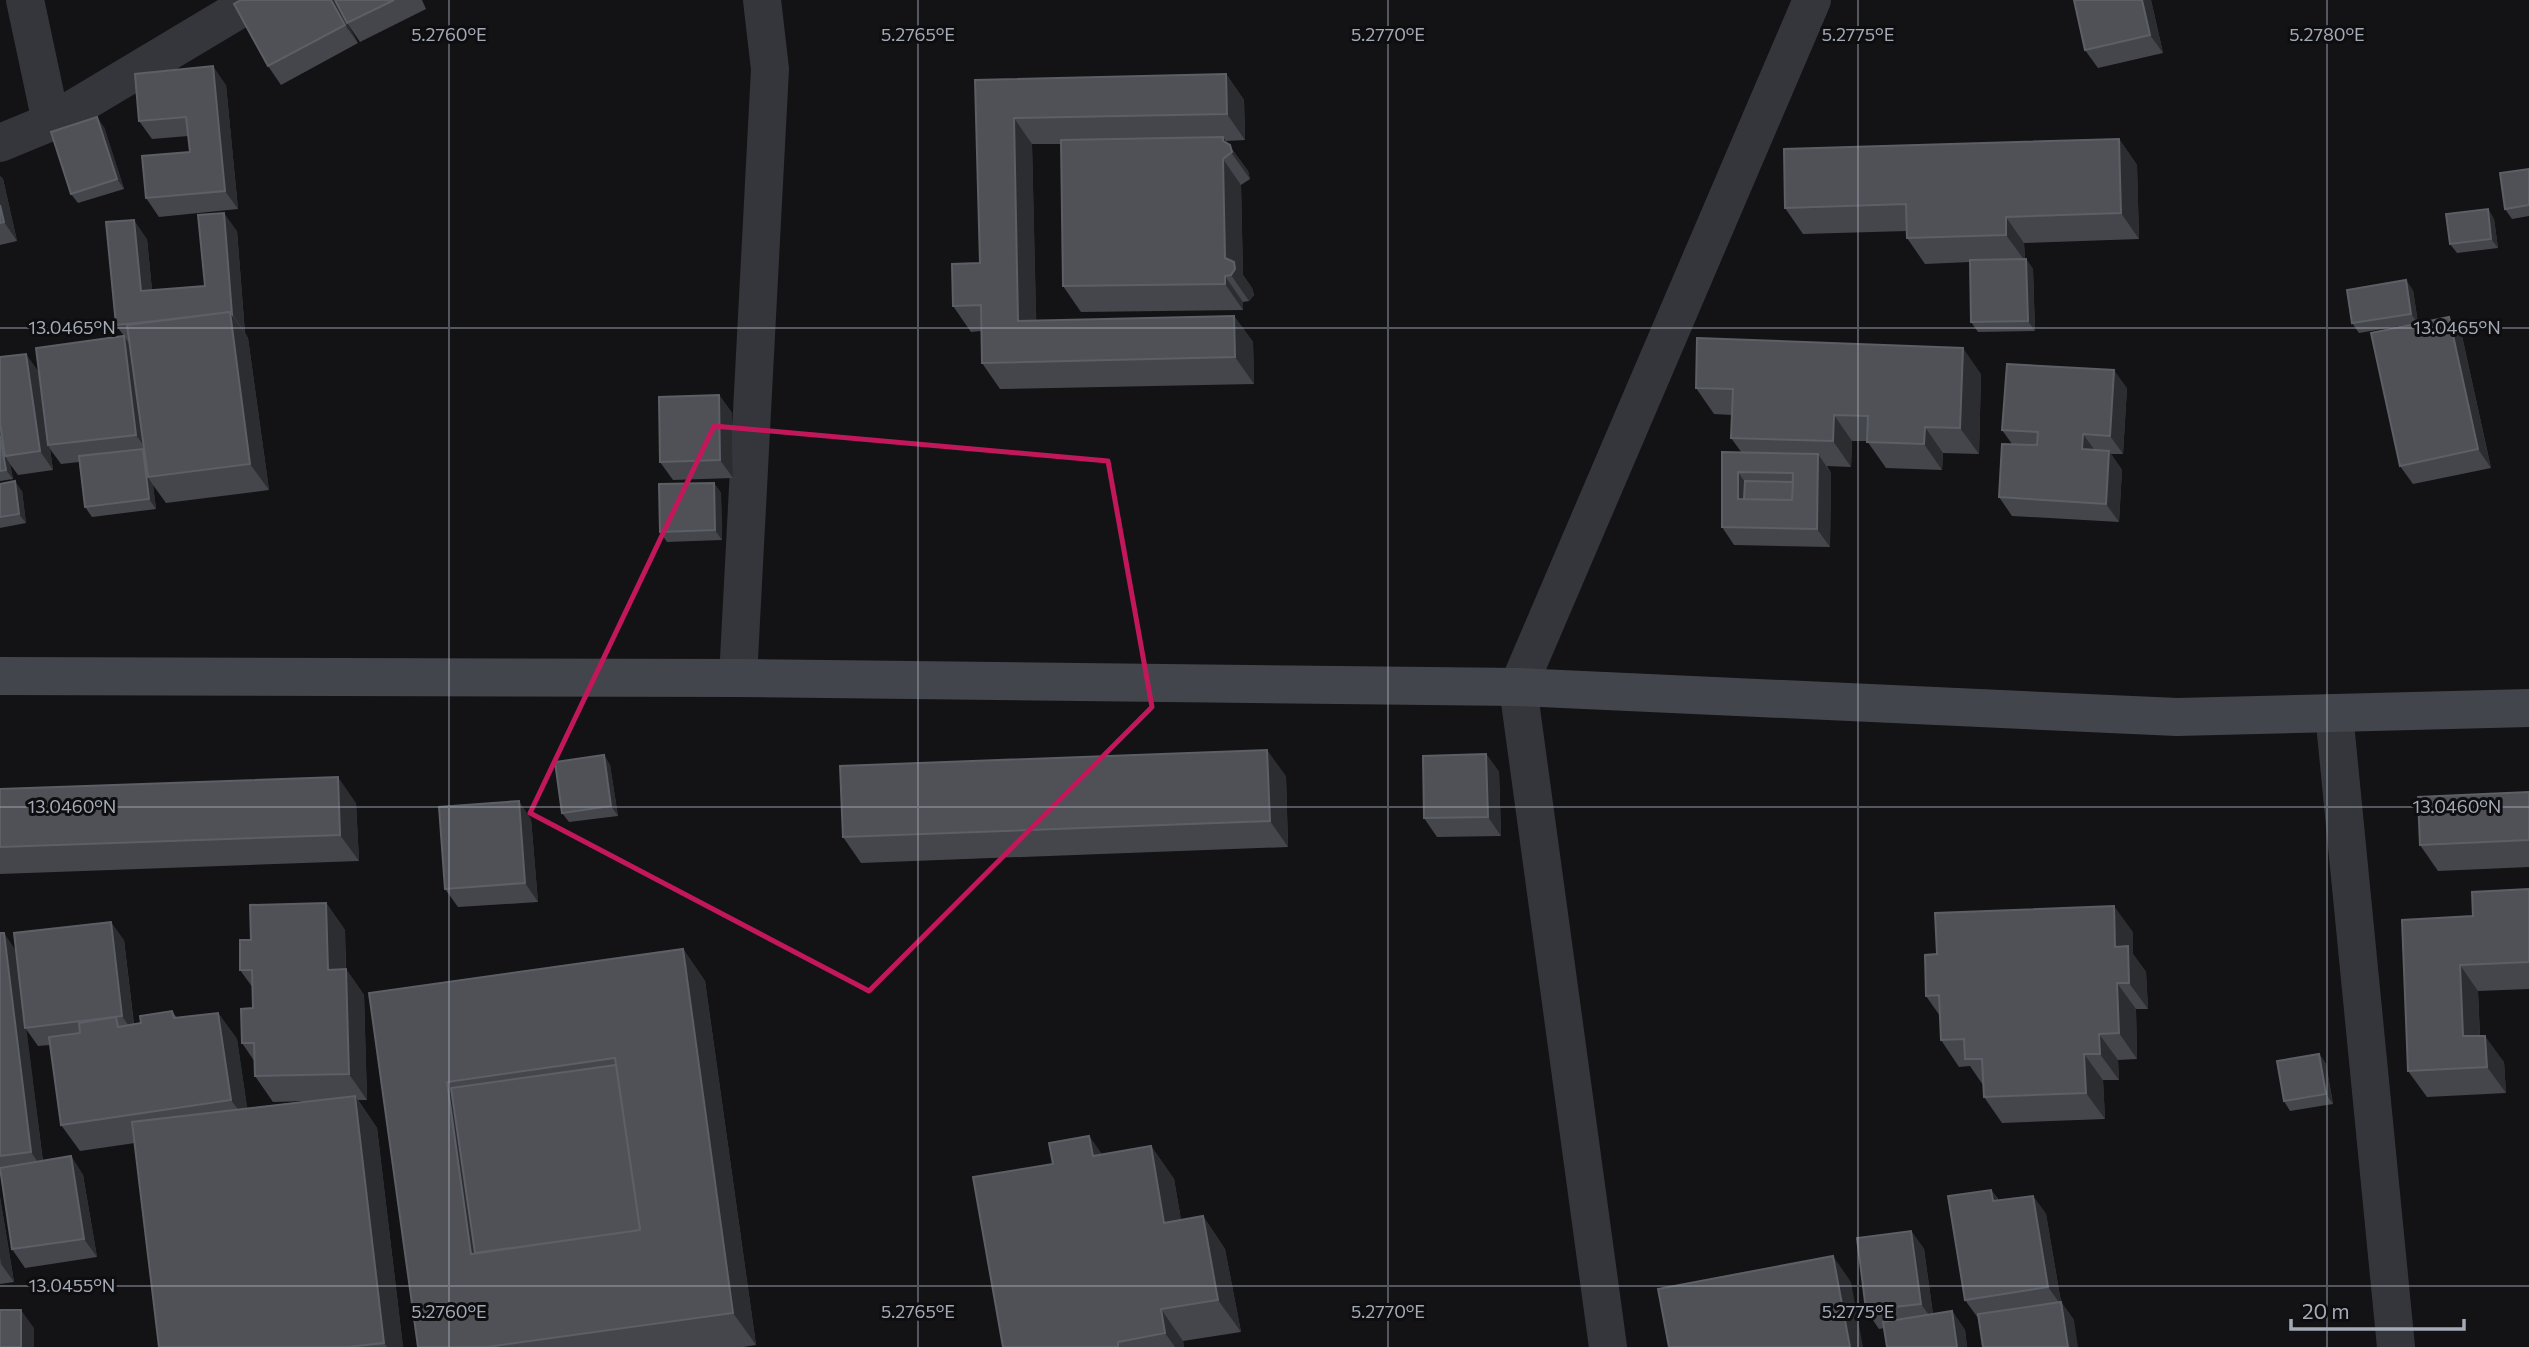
<svg xmlns="http://www.w3.org/2000/svg" width="2529" height="1347" font-family="Commissioner,sans-serif">
<style>
.lines{fill:none;stroke-linecap:round;stroke-linejoin:round}
.street{stroke:#34363b;stroke-width:38}
.secondary{stroke:#42454b;stroke-width:38}
.wall{fill:#44464b}
.shaded-wall{fill:#2c2d31}
.building{fill:#4f5157;stroke:#5c5f66;stroke-width:2;fill-rule:evenodd}
.marked{fill:none;stroke:#c2185b;stroke-width:5;stroke-linejoin:round}
.ticks{fill:none;stroke:#a4abb7;stroke-width:2;stroke-opacity:0.45}
.ticks-label{font-size:18px;text-anchor:middle;fill:#a4abb7;stroke:#0e0e10;stroke-width:6;stroke-linejoin:round;paint-order:stroke}
</style>
<rect width="100%" height="100%" fill="#131315"/>
<g class="lines">
<g class="street">
<polyline points="25,0 51,122"/>
<polyline points="0,143 51,122 255,0"/>
<polyline points="738,678 770,69 762,0"/>
<polyline points="2334,713 2396,1347"/>
<polyline points="1608,1347 1518,687 1812,0"/>
</g>
<polyline class="secondary" points="0,676 738,678 1518,687 2177,717 2529,708"/>
</g>
<g class="wall">
<polygon points="241,0 334,0 358,43 281,85 268,66"/>
<polygon points="335,0 422,0 426,9 360,42 347,23"/>
<polygon points="2074,0 2151,0 2163,53 2098,68 2085,50"/>
<polygon points="1226,74 1244,100 1245,140 1226,141 1248,171 1250,179 1241,185 1243,275 1252,288 1254,295 1249,301 1243,302 1243,310 1081,312 1063,286 1061,144 1032,144 1036,321 1234,316 1253,342 1254,384 1000,389 982,363 981,331 971,332 953,306 980,263 975,80"/>
<polygon points="226,85 238,209 159,217 146,198 190,152 188,136 152,139 139,121"/>
<polygon points="104,127 124,189 78,203 71,194"/>
<polygon points="2119,139 2137,165 2139,239 2024,243 2025,259 2026,259 2033,269 2035,331 1978,332 1971,322 1970,262 1925,264 1907,238 1907,231 1803,234 1785,208"/>
<polygon points="2529,169 2529,216 2512,219 2505,209"/>
<polygon points="0,176 3,179 17,241 0,245"/>
<polygon points="2488,209 2494,219 2498,248 2457,253 2450,244"/>
<polygon points="237,231 245,333 248,338 269,490 166,503 153,485 156,509 92,517 85,507 79,462 61,464 50,449 53,470 18,475 10,464 13,479 0,481 0,357 39,371 124,336 116,325 147,239 152,290 205,286"/>
<polygon points="2413,290 2418,323 2359,333 2352,323"/>
<polygon points="2462,336 2491,468 2413,484 2400,466"/>
<polygon points="1981,374 1979,454 1943,453 1942,470 1886,468 1867,441 1852,441 1851,467 1827,466 1831,473 1830,547 1734,545 1722,527 1742,453 1731,438 1732,415 1714,414 1696,388"/>
<polygon points="2127,388 2123,454 2111,454 2122,470 2119,522 2012,516 1999,497 2012,444 2002,430"/>
<polygon points="719,395 732,413 733,478 673,480 660,462"/>
<polygon points="714,483 721,493 722,540 667,542 660,532"/>
<polygon points="0,484 22,491 26,523 0,528"/>
<polygon points="1486,754 1499,772 1501,836 1437,837 1424,818"/>
<polygon points="604,755 610,765 618,816 569,822 562,813"/>
<polygon points="1286,776 1288,847 861,863 843,837"/>
<polygon points="0,789 356,803 359,861 0,874"/>
<polygon points="2529,792 2529,867 2438,871 2420,845"/>
<polygon points="531,819 538,902 458,907 445,889"/>
<polygon points="2529,889 2529,989 2478,991 2480,1036 2504,1062 2506,1093 2427,1097 2408,1071 2473,916"/>
<polygon points="326,903 345,930 346,969 364,995 367,1100 358,1100 377,1128 403,1347 159,1347 135,1143 80,1151 61,1125 50,1045 38,1046 26,1029 43,1161 71,1156 83,1175 97,1257 25,1268 12,1249 1,1175 0,1176 0,933 16,951 124,940 134,1024 141,1023 172,1011 177,1018 218,1013 237,1039 247,1108 307,1101 273,1102 255,1076 255,1062 242,1043 253,1008 253,988 240,970 251,940"/>
<polygon points="2133,932 2133,954 2146,972 2148,1009 2136,1009 2137,1059 2118,1060 2119,1080 2103,1080 2105,1119 2002,1123 1984,1097 1983,1085 1970,1066 1959,1067 1941,1040 1940,1016 1926,996"/>
<polygon points="683,949 705,981 756,1345 743,1347 418,1347 369,993"/>
<polygon points="2319,1054 2326,1064 2333,1104 2290,1111 2284,1101"/>
<polygon points="1089,1136 1102,1155 1151,1146 1174,1179 1181,1220 1203,1216 1225,1249 1241,1332 1183,1341 1184,1347 1003,1347 1053,1164"/>
<polygon points="1991,1190 1999,1200 2033,1196 2046,1214 2061,1302 2074,1320 1978,1318 1965,1300"/>
<polygon points="0,1197 14,1282 0,1284"/>
<polygon points="1911,1231 1924,1249 1933,1314 1952,1311 1965,1330 1967,1347 1887,1347 1884,1328 1879,1329 1866,1310"/>
</g>
<g class="shaded-wall">
<polygon points="331,0 334,0 358,43 345,25"/>
<polygon points="2142,0 2151,0 2163,53 2150,35"/>
<polygon points="213,66 226,85 238,209 225,191"/>
<polygon points="1226,74 1244,100 1245,140 1227,114"/>
<polygon points="97,117 104,127 124,189 117,179"/>
<polygon points="1014,118 1032,144 1037,347 1018,321"/>
<polygon points="1223,137 1248,171 1250,179 1223,141"/>
<polygon points="2119,139 2137,165 2139,239 2121,213"/>
<polygon points="1223,159 1241,185 1243,275 1252,288 1254,295 1249,301 1231,275 1225,258"/>
<polygon points="0,176 3,179 17,241 4,222 0,205"/>
<polygon points="2488,209 2494,219 2498,248 2491,239"/>
<polygon points="224,213 237,231 245,333 232,314"/>
<polygon points="2006,217 2024,243 2025,261 2006,235"/>
<polygon points="134,220 147,239 154,310 141,291"/>
<polygon points="2026,259 2033,269 2035,331 2028,321"/>
<polygon points="1225,276 1243,302 1243,310 1225,284"/>
<polygon points="2406,280 2413,290 2418,323 2411,314"/>
<polygon points="230,312 248,338 269,490 250,464"/>
<polygon points="1234,316 1253,342 1254,384 1235,357"/>
<polygon points="2449,317 2462,336 2491,468 2478,449"/>
<polygon points="124,336 137,355 149,453 136,435"/>
<polygon points="1963,348 1981,374 1979,454 1960,428"/>
<polygon points="26,354 39,372 48,445 50,449 53,470 40,451"/>
<polygon points="2114,370 2127,388 2123,454 2110,436"/>
<polygon points="719,395 732,413 733,478 720,460"/>
<polygon points="1834,415 1852,441 1851,467 1833,441"/>
<polygon points="1925,427 1943,453 1942,470 1924,444"/>
<polygon points="2083,434 2096,452 2082,449"/>
<polygon points="1,436 7,446 5,456 10,464 13,479 6,470"/>
<polygon points="143,449 148,477 153,485 156,509 149,499"/>
<polygon points="2109,451 2122,470 2119,522 2106,504"/>
<polygon points="1818,454 1831,473 1830,547 1817,529"/>
<polygon points="1738,472 1751,491 1751,508 1738,499"/>
<polygon points="15,481 22,491 26,523 19,514"/>
<polygon points="714,483 721,493 722,540 715,530"/>
<polygon points="1267,750 1286,776 1288,847 1270,821"/>
<polygon points="1486,754 1499,772 1501,836 1488,817"/>
<polygon points="604,755 610,765 618,816 611,806"/>
<polygon points="338,777 356,803 359,861 340,835"/>
<polygon points="519,801 531,819 538,902 525,883"/>
<polygon points="326,903 345,930 346,996 328,970"/>
<polygon points="2114,906 2133,932 2133,954 2146,972 2148,1009 2129,983 2115,947"/>
<polygon points="111,922 124,940 135,1035 122,1016"/>
<polygon points="4,933 17,952 44,1171 31,1152"/>
<polygon points="683,949 705,981 756,1345 733,1313"/>
<polygon points="2460,965 2478,991 2481,1062 2463,1036"/>
<polygon points="346,969 364,995 367,1100 349,1074"/>
<polygon points="2117,983 2136,1009 2137,1059 2119,1033"/>
<polygon points="218,1013 237,1039 250,1126 231,1100"/>
<polygon points="2099,1034 2118,1060 2119,1080 2100,1054"/>
<polygon points="2485,1036 2504,1062 2506,1093 2487,1067"/>
<polygon points="2084,1054 2103,1080 2105,1119 2086,1093"/>
<polygon points="2319,1054 2326,1064 2333,1104 2326,1094"/>
<polygon points="447,1082 469,1114 490,1258 471,1254"/>
<polygon points="355,1096 377,1128 403,1347 387,1347 384,1343"/>
<polygon points="1089,1136 1112,1168 1093,1156"/>
<polygon points="1151,1146 1174,1179 1187,1255 1164,1223"/>
<polygon points="71,1156 83,1175 97,1257 84,1239"/>
<polygon points="1991,1190 2004,1208 1993,1201"/>
<polygon points="2033,1196 2046,1214 2061,1302 2074,1320 2078,1347 2068,1347 2061,1305 2048,1287"/>
<polygon points="0,1197 14,1282 1,1264 0,1257"/>
<polygon points="1203,1216 1225,1249 1241,1332 1218,1300"/>
<polygon points="1911,1231 1924,1249 1934,1322 1921,1304"/>
<polygon points="1833,1256 1851,1282 1863,1347 1850,1347"/>
<polygon points="1161,1309 1183,1341 1184,1347 1175,1347 1165,1333"/>
<polygon points="21,1310 34,1328 34,1347 21,1347"/>
<polygon points="1952,1311 1965,1330 1967,1347 1957,1347"/>
</g>
<g class="building">
<polygon points="241,0 331,0 345,25 268,66 234,4"/>
<polygon points="335,0 394,0 347,23"/>
<polygon points="2074,0 2142,0 2150,35 2085,50"/>
<polygon points="213,66 225,191 146,198 142,156 190,152 186,117 139,121 135,74"/>
<polygon points="1226,74 1227,114 1014,118 1018,321 1234,316 1235,357 982,363 981,305 953,306 952,264 980,263 975,80"/>
<polygon points="97,117 117,179 71,194 51,132"/>
<polygon points="1223,137 1223,141 1230,145 1232,152 1223,159 1225,258 1234,262 1235,269 1231,275 1225,276 1225,284 1063,286 1061,140"/>
<polygon points="2119,139 2121,213 2006,217 2006,235 1907,238 1906,204 1785,208 1784,149"/>
<polygon points="2529,169 2529,205 2505,209 2500,173"/>
<polygon points="0,205 4,222 0,223"/>
<polygon points="2488,209 2491,239 2450,244 2446,214"/>
<polygon points="224,213 232,314 230,312 155,321 116,325 106,222 134,220 141,291 205,286 198,215"/>
<polygon points="2026,259 2028,321 1971,322 1970,260"/>
<polygon points="2406,280 2411,314 2352,323 2347,290"/>
<polygon points="230,312 250,464 148,477 127,325"/>
<polygon points="2449,317 2478,449 2400,466 2371,333"/>
<polygon points="124,336 136,435 48,445 36,348"/>
<polygon points="1697,338 1963,348 1960,428 1925,427 1924,444 1867,442 1868,416 1834,415 1833,441 1731,438 1733,389 1696,388"/>
<polygon points="26,354 40,451 5,456 0,423 0,357"/>
<polygon points="2007,364 2114,370 2110,436 2083,434 2082,449 2109,451 2106,504 1999,497 2002,444 2037,445 2038,432 2002,430"/>
<polygon points="719,395 720,460 660,462 659,397"/>
<polygon points="0,436 6,470 0,471"/>
<polygon points="143,449 149,499 85,507 79,456"/>
<path d="M1722,452l96,2 -1,75 -95,-2zM1738,472l55,1 -1,27 -54,-1z"/>
<polygon points="15,481 19,514 0,517 0,484"/>
<polygon points="1745,481 1793,482 1792,500 1744,499"/>
<polygon points="714,483 715,530 660,532 659,484"/>
<polygon points="1267,750 1270,821 843,837 840,766"/>
<polygon points="1486,754 1488,817 1424,818 1423,756"/>
<polygon points="604,755 611,806 562,813 555,762"/>
<polygon points="338,777 340,835 0,847 0,789"/>
<polygon points="2529,792 2529,840 2420,845 2418,797"/>
<polygon points="519,801 525,883 445,889 439,807"/>
<polygon points="2529,889 2529,962 2460,965 2463,1036 2485,1036 2487,1067 2408,1071 2402,920 2473,916 2472,892"/>
<polygon points="326,903 328,970 346,969 349,1074 255,1076 254,1043 242,1043 241,1009 253,1008 252,970 240,970 240,940 251,940 250,905"/>
<polygon points="2114,906 2115,947 2128,946 2129,983 2117,983 2119,1033 2099,1034 2100,1054 2084,1054 2086,1093 1984,1097 1982,1059 1965,1059 1964,1039 1941,1040 1939,995 1926,996 1925,955 1937,954 1935,913"/>
<polygon points="111,922 122,1016 25,1028 14,933"/>
<polygon points="0,933 4,933 31,1152 0,1156"/>
<path d="M683,949l50,364 -246,34h-69l-49,-354zM615,1058l25,172 -169,24 -24,-172z"/>
<polygon points="172,1011 174,1018 218,1013 231,1100 61,1125 49,1037 80,1033 79,1023 116,1017 118,1027 141,1023 140,1016"/>
<polygon points="2319,1054 2326,1094 2284,1101 2277,1061"/>
<polygon points="616,1065 640,1230 475,1253 451,1088"/>
<polygon points="355,1096 384,1343 348,1347 159,1347 132,1122"/>
<polygon points="1089,1136 1093,1156 1151,1146 1164,1223 1203,1216 1218,1300 1161,1309 1165,1333 1118,1342 1118,1347 1003,1347 973,1177 1053,1164 1049,1143"/>
<polygon points="71,1156 84,1239 12,1249 0,1168"/>
<polygon points="1991,1190 1993,1201 2033,1196 2048,1287 1965,1300 1948,1196"/>
<polygon points="1911,1231 1921,1304 1866,1310 1857,1238"/>
<polygon points="1833,1256 1850,1347 1669,1347 1658,1289"/>
<polygon points="2061,1302 2068,1347 1983,1347 1978,1314"/>
<rect x="0" y="1310" width="21" height="37"/>
<polygon points="1952,1311 1957,1347 1887,1347 1883,1322"/>
</g>
<path class="marked" d="M714,426l394,35 44,246 -283,284 -339,-178z"/>
<path class="ticks" d="M449,0v1347M918,0v1347M1388,0v1347M1858,0v1347M2327,0v1347M0,328h2529M0,807h2529M0,1286h2529"/>
<g class="ticks-label">
<text x="449" y="41">5.2760°E</text>
<text x="918" y="41">5.2765°E</text>
<text x="1388" y="41">5.2770°E</text>
<text x="1858" y="41">5.2775°E</text>
<text x="2327" y="41">5.2780°E</text>
<text x="72" y="334">13.0465°N</text>
<text x="2457" y="334">13.0465°N</text>
<text x="72" y="813">13.0460°N</text>
<text x="2457" y="813">13.0460°N</text>
<text x="72" y="1292">13.0455°N</text>
<text x="449" y="1318">5.2760°E</text>
<text x="918" y="1318">5.2765°E</text>
<text x="1388" y="1318">5.2770°E</text>
<text x="1858" y="1318">5.2775°E</text>
</g>
<path d="M2291 1319v10h173v-10" fill="none" stroke="#a4abb7" stroke-width="3.5"/>
<text x="2302" y="1319" font-size="21" fill="#a4abb7" stroke="#0e0e10" stroke-width="5" paint-order="stroke">20 m</text>
</svg>
